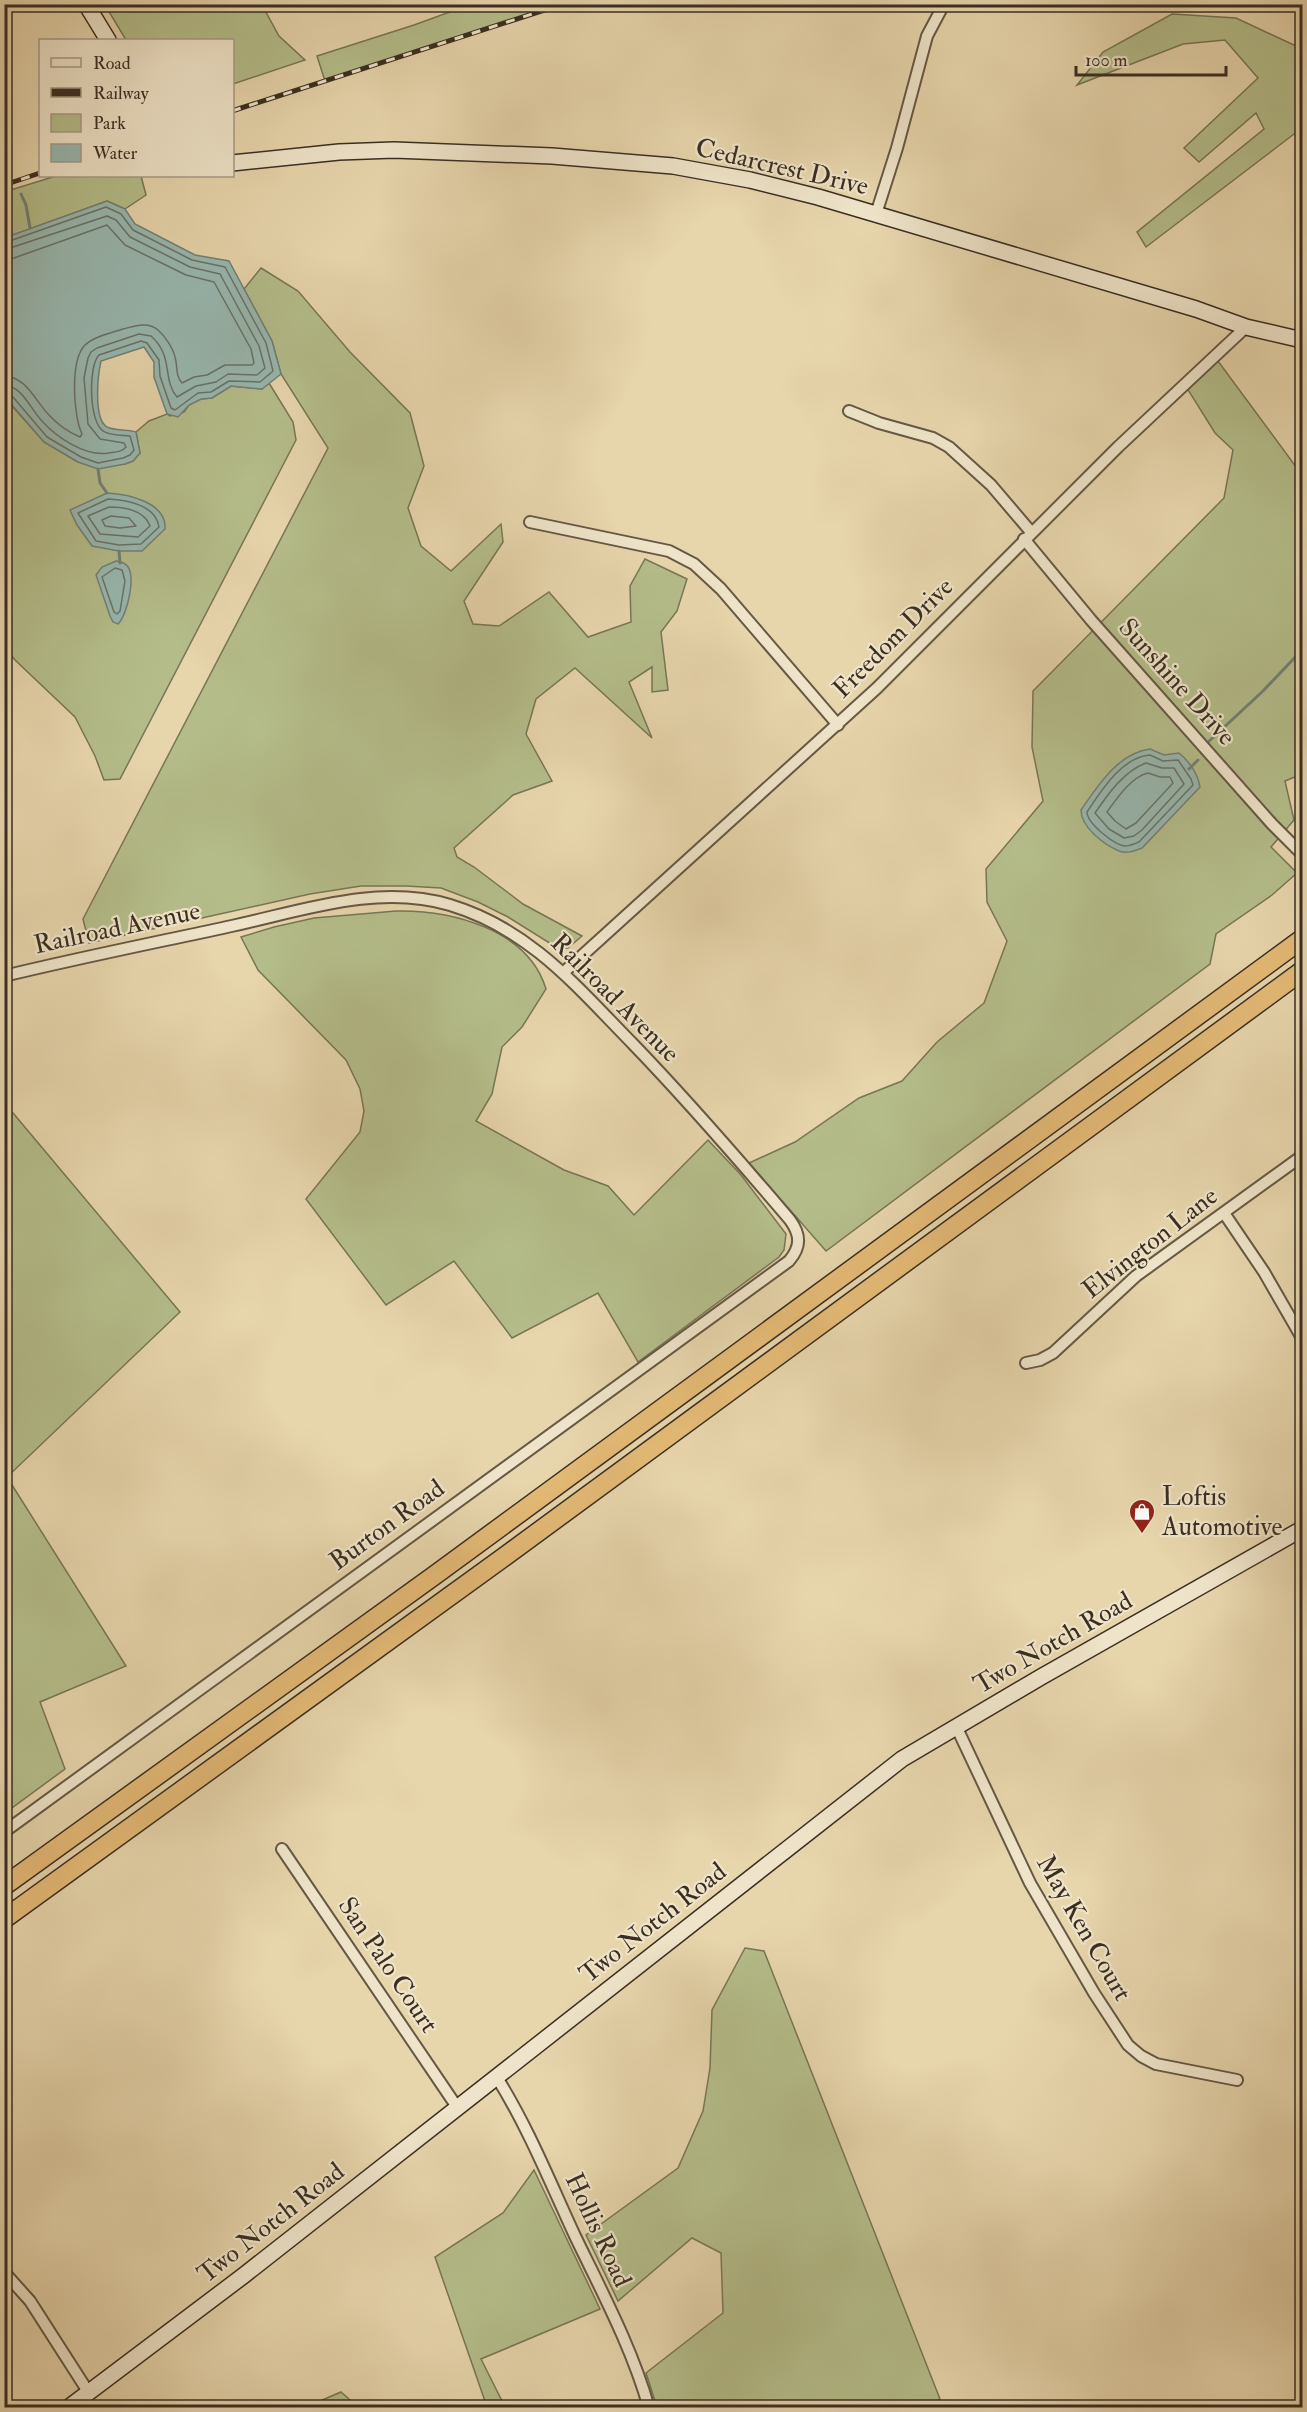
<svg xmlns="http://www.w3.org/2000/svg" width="1307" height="2412" font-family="'IM FELL Double Pica',serif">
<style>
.green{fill:#b4bd8a;stroke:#777656;stroke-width:1.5}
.water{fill:#98b8b0;stroke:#728177;stroke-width:1.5}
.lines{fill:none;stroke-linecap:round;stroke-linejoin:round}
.shore{stroke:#697369;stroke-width:1.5}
.stream{stroke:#728177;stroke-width:3}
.street-casing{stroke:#655844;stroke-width:14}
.secondary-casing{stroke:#3a2e22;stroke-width:18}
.highway-casing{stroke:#3a2e22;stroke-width:21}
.street{stroke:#efe4c9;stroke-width:10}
.secondary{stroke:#efe4c9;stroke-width:15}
.highway{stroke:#e4ba76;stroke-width:18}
.rail-casing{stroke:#3a2e22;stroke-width:5}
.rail{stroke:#efe4c9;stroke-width:3;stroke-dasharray:9;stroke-linecap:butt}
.labels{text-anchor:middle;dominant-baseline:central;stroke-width:4.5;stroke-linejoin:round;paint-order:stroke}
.street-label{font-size:26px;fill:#3a2e22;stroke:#efe4c9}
.poi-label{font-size:26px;fill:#3a2e22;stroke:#efe4c9;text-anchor:start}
</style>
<rect width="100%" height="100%" fill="#e7d5ac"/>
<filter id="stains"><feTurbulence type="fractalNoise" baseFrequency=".00333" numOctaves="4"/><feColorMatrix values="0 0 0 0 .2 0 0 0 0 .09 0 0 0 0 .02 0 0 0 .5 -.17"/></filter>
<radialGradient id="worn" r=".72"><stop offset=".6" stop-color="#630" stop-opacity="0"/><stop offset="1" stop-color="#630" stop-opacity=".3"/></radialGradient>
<g class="green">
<polygon points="105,5 262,5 279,36 305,60 233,84 232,40 126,40"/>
<polygon points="469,5 563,5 325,81 317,56 414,25"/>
<polygon points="1172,14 1236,18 1296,46 1302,35 1302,128 1146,247 1137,232 1264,129 1256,113 1199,162 1184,148 1258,78 1225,40 1183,44 1077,85 1103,52"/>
<polygon points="56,176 141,176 146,195 125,209 107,201 5,238 4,192"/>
<polygon points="261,268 298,291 350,352 410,413 424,466 408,508 421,546 451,571 501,524 503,542 464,601 473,624 499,626 549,592 588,637 631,622 630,586 645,559 687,579 677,611 661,632 668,690 652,692 652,667 629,682 652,738 575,668 536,699 526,734 552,781 513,795 454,848 457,857 474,867 523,904 582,936 568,948 559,949 508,917 478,902 441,888 406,886 361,886 310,894 89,943 83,919 328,448 281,374 272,341 244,289"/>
<polygon points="1215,357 1302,475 1302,774 1285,781 1294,820 1271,847 1297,873 1272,895 1216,934 1210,964 826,1251 749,1163 795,1142 859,1098 902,1081 937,1042 984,1003 1007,941 987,902 986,869 1043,801 1032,747 1033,691 1224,498 1233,450 1215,433 1185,385"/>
<polygon points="269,383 293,422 296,440 120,779 104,780 95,756 75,717 15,660 5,647 4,397 44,442 78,462 125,464 133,461 140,453 136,432 149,421 167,414 170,416 184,412 189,405 201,399 212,398 231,386 262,389"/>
<path d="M396,911c55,-1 132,18 150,78l-24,38 -20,20 -10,47 -16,27 88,49 44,16 26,29 74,-75 33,35 45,59 -2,16 -5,7 -141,105 -40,-69 -86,45 -58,-77 -68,44 -80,-106 54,-67 4,-21 -4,-22 -14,-29 -88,-90 -17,-33 33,-10 40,-9z"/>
<polygon points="13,1113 180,1312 7,1477 126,1666 40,1702 65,1769 5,1813 4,1118"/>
<polygon points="745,1948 764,1951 940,2399 921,2407 657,2407 646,2373 723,2313 721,2253 692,2238 618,2301 586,2235 678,2168 703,2111 710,2068 712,2010"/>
<polygon points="534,2170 600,2309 481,2359 505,2407 487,2407 435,2257 503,2213"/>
<polygon points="341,2392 358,2407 306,2407"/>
</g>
<g class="water">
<path d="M107,201l18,8 10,15 60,31 34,6 43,80 9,33 -19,15 -31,-3 -19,12 -11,1 -12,6 -11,12 -11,-3 -13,-37v-15l-10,-15 -43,14c-3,13 -8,58 6,66 8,4 20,2 29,5l4,21 -7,8 -8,3 -27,5 -20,-7 -34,-20 -39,-45 -1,-159z"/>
<path d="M107,493c20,1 60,9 58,36l-23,22h-23l-27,-5 -15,-21 -7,-15z"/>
<path d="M116,561c3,1 7,1 9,3 13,8 2,52 -7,60l-5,-2 -3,-6 -14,-41 6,-8z"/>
<path d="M1150,749l14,6 15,-2c10,8 19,21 21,34l-58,61c-8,3 -15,6 -23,3 -16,-7 -38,-24 -38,-41 17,-24 37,-57 69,-61z"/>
</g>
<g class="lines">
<g class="shore">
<path d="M4,243l102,-36 15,7 12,16 59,30 33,7 41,76 7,28 -13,11 -31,-1 -18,11 -13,1 -23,17 -4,-2 -11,-32 -1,-16 -12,-17 -6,-2 -42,14c-11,11 -10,67 4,76 7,5 19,4 27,5l4,14 -4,5 -7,3 -25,5 -17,-6 -34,-20 -34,-40 -9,-4"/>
<path d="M4,250l103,-34 9,4 14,17 60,30 30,7 39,72 6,22 -8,7 -29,-1 -12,8 -20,4 -19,11c-15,-17 -3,-41 -26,-61l-12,-2 -42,14 -6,4 -3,6 -4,20 4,46 12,15 24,4 2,4c-4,5 -10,5 -17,6 -24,4 -53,-16 -68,-33 -11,-12 -19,-34 -37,-35"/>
<path d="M4,260l10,-2 93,-33 18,20 61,30 28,7 37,67 3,14 -2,2h-27l-18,10 -13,2 -12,6c-7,-8 -4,-16 -7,-26 -2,-9 -10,-21 -17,-27 -10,-9 -23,-4 -35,-1 -11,4 -29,7 -38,16 -15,15 -12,70 -3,89l-2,3c-12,-5 -22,-12 -31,-22 -14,-14 -22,-38 -45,-39"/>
<path d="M108,499c19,1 48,6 51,28l-18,17 -22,1 -23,-4 -18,-28z"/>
<path d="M109,507c15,0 35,3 41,19l-12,11 -38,-3 -12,-18z"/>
<polygon points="111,516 129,518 136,526 120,528 105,526 102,520"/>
<polygon points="115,568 122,570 125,581 120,611 117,614 114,612 102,577"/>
<path d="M1150,755l13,6 15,-1 13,19 2,6 -54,57c-5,2 -9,4 -14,4 -11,-1 -38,-23 -38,-34 14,-21 35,-55 63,-57z"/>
<path d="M1146,763l16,5h12l10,16 -42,46 -8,6 -10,2 -15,-9 -14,-16c13,-19 29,-42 51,-50z"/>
<path d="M1148,773l12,4h10l3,6 -37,40 -10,6 -11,-8 -8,-9c10,-14 24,-35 41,-39z"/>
</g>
<g class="stream">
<polyline points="21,194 26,205 30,228"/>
<polyline points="98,469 100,483 107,493"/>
<polyline points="119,551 120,563"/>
<polyline points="1206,744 1263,691 1302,650"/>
<polyline points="1189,769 1198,760"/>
</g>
<defs>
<g id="street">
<polyline points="876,214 897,148 927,36 944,4"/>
<polyline points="849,411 879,423 933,438 949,447 991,485 1031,532"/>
<polyline points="530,522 669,551 694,564 721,589 838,725"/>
<polyline points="1024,539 1091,620 1272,824 1299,851"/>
<polyline points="564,972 877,688 1118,447 1246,327"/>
<path d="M4,976c74,-18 149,-33 223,-49 72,-15 149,-44 223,-22 80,24 127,82 183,139 55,57 106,116 157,176 11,15 11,27 -1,41l-785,571"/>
<polyline points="1224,1213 1264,1272 1302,1338"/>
<polyline points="1026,1363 1040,1360 1053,1353 1136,1276 1302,1156"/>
<polyline points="956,1726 1030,1883 1094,1993 1128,2045 1141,2056 1156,2064 1237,2080"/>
<polyline points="282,1849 457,2107"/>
<path d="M496,2076c32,51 54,106 79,160 27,56 57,112 74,172"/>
<polyline points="4,2272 30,2301 89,2393"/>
</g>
<g id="secondary">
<polyline points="86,4 108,40"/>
<polyline points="232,163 339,152 394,150 552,156 673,166 750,180 818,197 1196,309 1246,327 1302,340"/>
<polyline points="68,2408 243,2276 902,1759 1041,1677 1302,1529"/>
</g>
<g id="highway">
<polyline points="4,1886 435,1575 1302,939"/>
<polyline points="4,1919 504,1557 1302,971"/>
</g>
</defs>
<use href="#street" class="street-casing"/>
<use href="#secondary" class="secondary-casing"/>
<use href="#highway" class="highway-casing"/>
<use href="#street" class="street"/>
<use href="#secondary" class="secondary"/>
<use href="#highway" class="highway"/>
<defs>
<g id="rail">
<polyline points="232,111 563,4"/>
<polyline points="4,185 40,173"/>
</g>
</defs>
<use href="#rail" class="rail-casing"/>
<use href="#rail" class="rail"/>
</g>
<defs>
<symbol id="shop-pin" viewBox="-11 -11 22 30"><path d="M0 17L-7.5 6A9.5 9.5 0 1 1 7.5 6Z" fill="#8f2418" stroke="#efe4c9"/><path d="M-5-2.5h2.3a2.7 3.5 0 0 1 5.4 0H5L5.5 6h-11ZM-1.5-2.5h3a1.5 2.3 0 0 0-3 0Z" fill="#fff"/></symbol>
</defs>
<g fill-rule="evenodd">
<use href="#shop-pin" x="1127" y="1497" width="30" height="40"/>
</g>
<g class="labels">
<g class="street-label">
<text transform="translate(782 167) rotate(13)">Cedarcrest Drive</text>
<text transform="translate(893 638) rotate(-45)">Freedom Drive</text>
<text transform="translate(1177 682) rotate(48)">Sunshine Drive</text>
<text transform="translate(117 928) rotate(-12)">Railroad Avenue</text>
<text transform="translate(615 998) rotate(45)">Railroad Avenue</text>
<text transform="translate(1150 1243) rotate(-38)">Elvington Lane</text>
<text transform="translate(387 1525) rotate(-36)">Burton Road</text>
<text transform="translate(1053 1643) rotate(-30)">Two Notch Road</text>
<text transform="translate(653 1923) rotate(-38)">Two Notch Road</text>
<text transform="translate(1084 1928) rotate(60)">May Ken Court</text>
<text transform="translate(388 1965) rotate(56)">San Palo Court</text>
<text transform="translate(271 2223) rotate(-38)">Two Notch Road</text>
<text transform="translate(598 2230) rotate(65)">Hollis Road</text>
</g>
<g class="poi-label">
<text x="1162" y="1497">Loftis<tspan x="1162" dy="30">Automotive</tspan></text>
</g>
</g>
<rect width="1307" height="2412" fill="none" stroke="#e7d5ac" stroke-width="24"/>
<rect x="6" y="6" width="1295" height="2400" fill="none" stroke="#3a2e22" stroke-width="3"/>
<rect x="12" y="12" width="1283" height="2388" fill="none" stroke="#3a2e22" stroke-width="1.5"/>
<rect x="39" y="39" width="195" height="138" fill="#efe4c9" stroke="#a79b86" stroke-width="1.5"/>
<rect x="51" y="58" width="30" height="9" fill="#efe4c9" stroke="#a79b86" stroke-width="1.5"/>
<text x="93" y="69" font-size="18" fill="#3a2e22">Road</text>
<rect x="51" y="88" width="30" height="9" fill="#3a2e22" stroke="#a79b86" stroke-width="1.5"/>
<text x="93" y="99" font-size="18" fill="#3a2e22">Railway</text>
<rect x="51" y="114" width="30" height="18" fill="#b4bd8a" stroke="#a79b86" stroke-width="1.5"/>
<text x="93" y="129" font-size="18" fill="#3a2e22">Park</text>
<rect x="51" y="144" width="30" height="18" fill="#98b8b0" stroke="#a79b86" stroke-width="1.5"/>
<text x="93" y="159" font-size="18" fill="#3a2e22">Water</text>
<path d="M1076 66v9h150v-9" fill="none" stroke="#3a2e22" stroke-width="3"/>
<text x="1085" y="66" font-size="18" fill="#3a2e22" stroke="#efe4c9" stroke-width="4.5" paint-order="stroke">100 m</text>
<rect width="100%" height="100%" filter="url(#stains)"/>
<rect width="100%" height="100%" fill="url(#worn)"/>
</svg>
